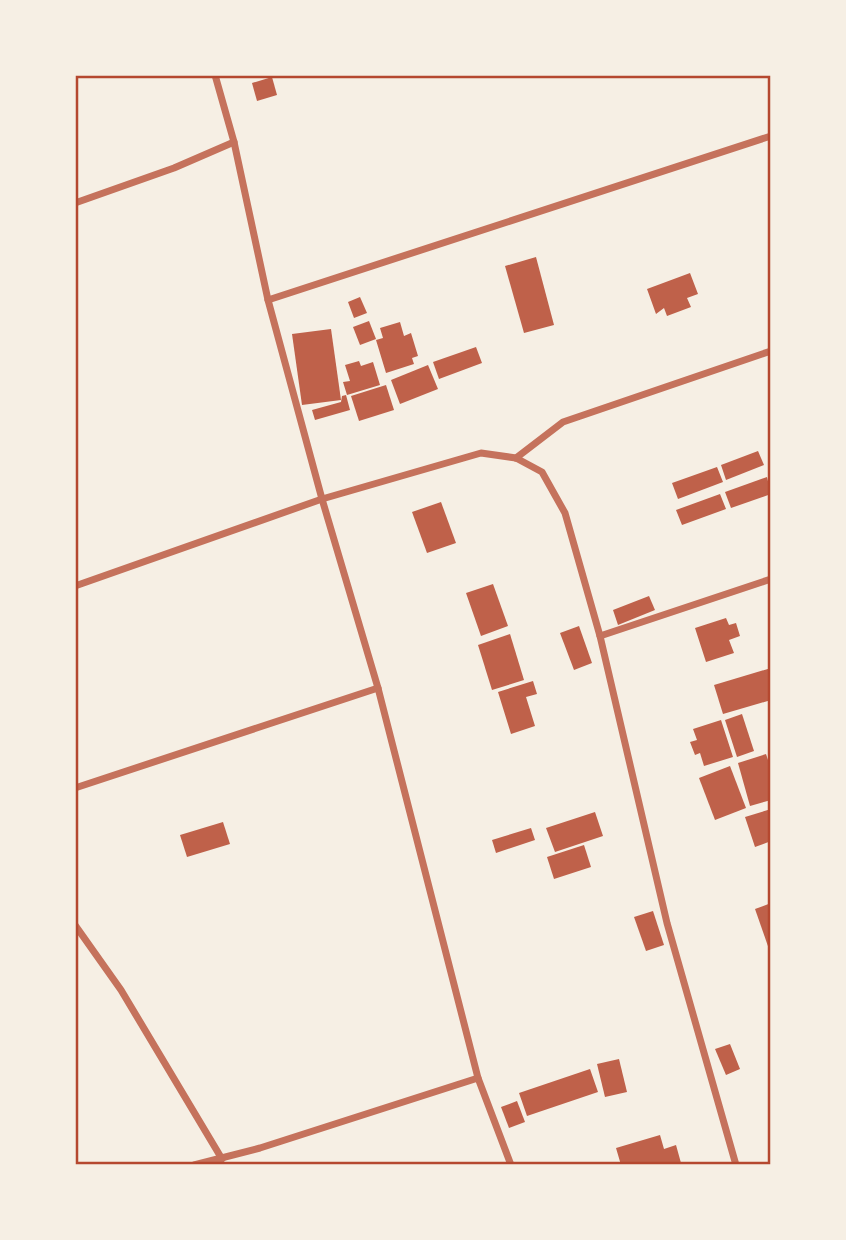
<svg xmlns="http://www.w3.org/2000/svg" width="846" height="1240" font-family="'Titillium Web',sans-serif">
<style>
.building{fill:#bf614a}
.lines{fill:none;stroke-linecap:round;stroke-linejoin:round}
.minor{stroke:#c5725c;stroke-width:7}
.neatline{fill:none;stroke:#b5482f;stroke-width:2.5}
</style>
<rect width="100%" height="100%" fill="#f6efe4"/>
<g class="building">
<polygon points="272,77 277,95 257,101 252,83"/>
<polygon points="536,257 554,325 524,333 505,266"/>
<polygon points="690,273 698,294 687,298 691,307 667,316 664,308 656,314 647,289"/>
<polygon points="360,297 367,313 354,318 348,302"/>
<polygon points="369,321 376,339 360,345 353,327"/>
<polygon points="400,322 404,336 411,333 418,356 412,358 414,364 386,373 376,340 383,338 380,328"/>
<polygon points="331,329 341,400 302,405 292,334"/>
<polygon points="476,347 482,363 439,379 433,362"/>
<polygon points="359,361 361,366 373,362 380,385 347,395 343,382 350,381 345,365"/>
<polygon points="428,365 438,389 400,404 391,380"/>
<polygon points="386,385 394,410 359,421 351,396"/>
<polygon points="346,395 350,410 315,420 312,410 341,402 342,396"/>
<polygon points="758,451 764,465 726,480 721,465"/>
<polygon points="717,467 723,482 678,499 672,483"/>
<polygon points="767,477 771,494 731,508 725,492"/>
<polygon points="720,494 726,509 682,525 676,510"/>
<polygon points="441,502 456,543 427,553 412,512"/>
<polygon points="493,584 508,626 481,636 466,593"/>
<polygon points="649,596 655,610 618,625 613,610"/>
<polygon points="726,618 729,625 736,623 740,636 729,640 734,653 706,662 695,628"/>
<polygon points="579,626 592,663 574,670 560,633"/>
<polygon points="510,634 524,680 492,690 478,645"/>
<polygon points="771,668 771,700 723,714 714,685"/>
<polygon points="533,681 537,694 526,697 535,726 511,734 498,692"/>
<polygon points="742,714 754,751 737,757 725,720"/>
<polygon points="721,720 733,757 704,766 700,753 695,755 690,742 697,740 693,729"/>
<polygon points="766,754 771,769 771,800 750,806 738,763"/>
<polygon points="730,766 746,808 715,820 699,778"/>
<polygon points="771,809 771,841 755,847 745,817"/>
<polygon points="595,812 603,836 555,852 546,828"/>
<polygon points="223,822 230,844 187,857 180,835"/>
<polygon points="531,828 535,840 496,853 492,840"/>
<polygon points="584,845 591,867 554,879 547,857"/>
<polygon points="771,903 771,952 770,952 755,909"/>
<polygon points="653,911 664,945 646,951 634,917"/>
<polygon points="730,1044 740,1069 726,1075 715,1049"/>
<polygon points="619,1059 627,1092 605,1097 597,1064"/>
<polygon points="590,1069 598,1092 527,1116 519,1093"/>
<polygon points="517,1101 525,1122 509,1128 501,1107"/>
<polygon points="660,1135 664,1149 676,1145 681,1163 621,1165 616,1148"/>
</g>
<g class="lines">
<g class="minor">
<polyline points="215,75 234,142 268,300 322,499 378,688 478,1078 511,1165"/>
<polyline points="75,203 174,168 234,142"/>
<polyline points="268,300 771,136"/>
<polyline points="516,458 563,422 771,351"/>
<polyline points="75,586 322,499 481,453 516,458 542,472 565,513 600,636 667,923 736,1165"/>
<polyline points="600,636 771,579"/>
<polyline points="75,788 378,688"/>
<polyline points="75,925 121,990 222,1159"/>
<polyline points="194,1165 260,1148 478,1078"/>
</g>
</g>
<rect width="846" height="1240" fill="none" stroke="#f6efe4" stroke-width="154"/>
<rect x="77" y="77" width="692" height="1086" class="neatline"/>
</svg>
